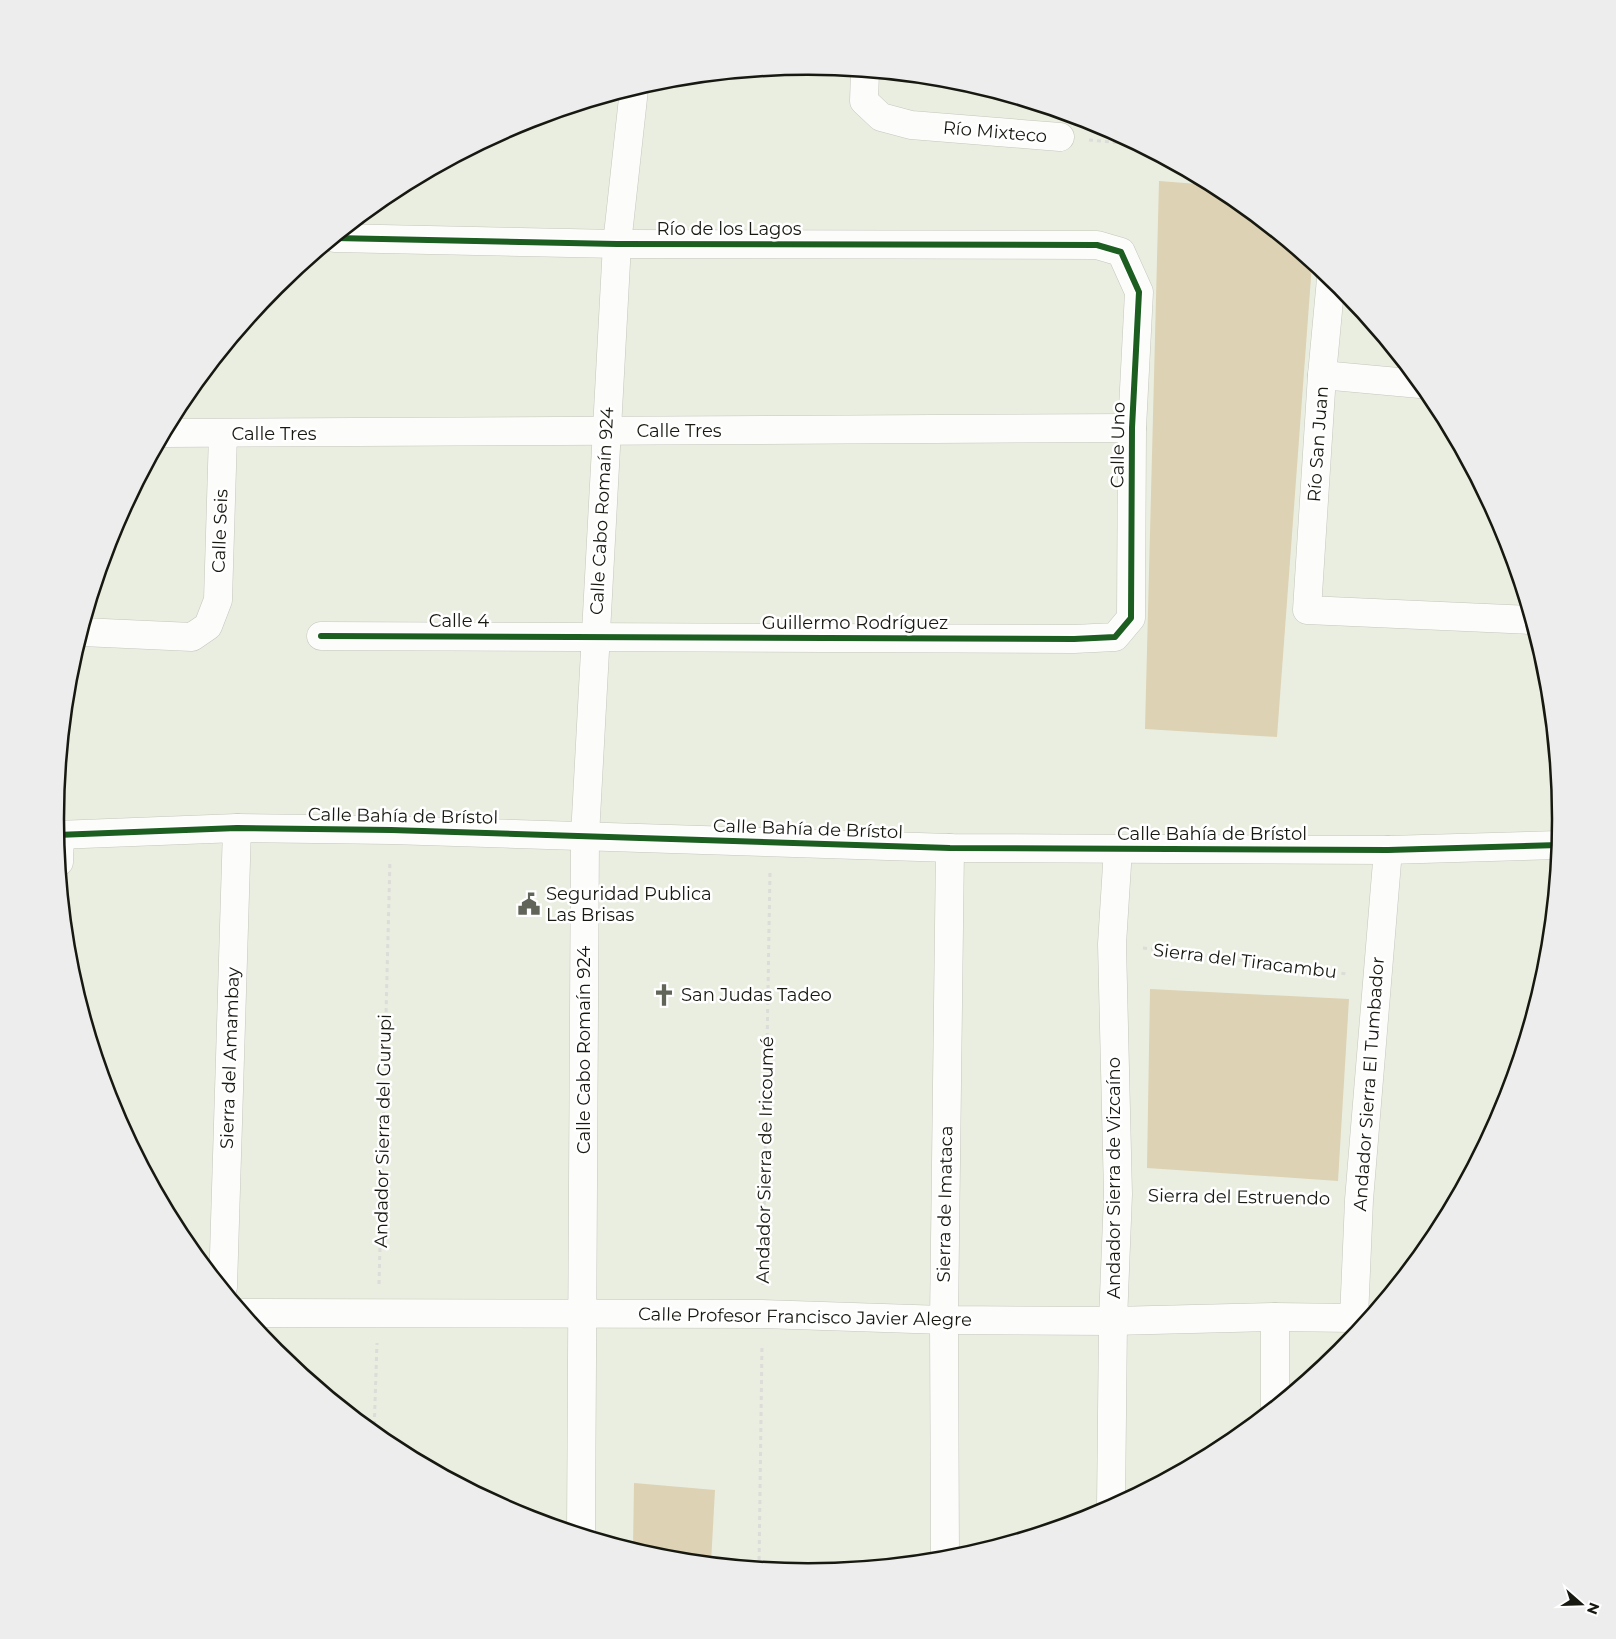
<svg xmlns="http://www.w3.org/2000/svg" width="1616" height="1639" font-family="Montserrat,sans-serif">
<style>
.green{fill:#ddd2b4}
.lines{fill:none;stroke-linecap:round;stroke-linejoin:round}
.minor-casing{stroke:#c4c6bc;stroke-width:29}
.path{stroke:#dcdcd8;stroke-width:3;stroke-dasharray:4 4;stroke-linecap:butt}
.minor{stroke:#fcfcfa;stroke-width:28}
.cycleway-casing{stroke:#fff;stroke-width:9}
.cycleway{stroke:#1b5e20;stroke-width:6}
.labels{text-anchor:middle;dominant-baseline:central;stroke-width:5;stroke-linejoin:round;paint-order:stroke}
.street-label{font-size:18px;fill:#171910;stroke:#fff}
.poi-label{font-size:18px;fill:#171910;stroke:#fff;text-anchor:start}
.rim{fill:none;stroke:#171910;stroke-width:2.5}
</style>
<rect width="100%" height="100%" fill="#eaeee1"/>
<g class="green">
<polygon points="1159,181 1211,185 1227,194 1312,264 1277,737 1145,729"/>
<polygon points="1150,989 1349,999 1338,1181 1147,1168"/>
<polygon points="634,1483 715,1490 711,1563 661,1558 633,1549"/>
</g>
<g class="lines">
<defs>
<g id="minor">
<polyline points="865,72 864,101 881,117 911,125 1060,137"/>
<polyline points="1331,279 1322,375 1307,610 1530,620"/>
<polyline points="1322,375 1420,384"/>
<polyline points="165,433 1132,428"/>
<polyline points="82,632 192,637 208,626 218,600 223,434"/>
<polyline points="321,636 1074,639 1115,637 1131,618 1132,428 1139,292 1121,252 1097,245 617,244 335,238"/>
<polyline points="57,835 237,828 391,830 950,848 1388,850 1559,845"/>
<polyline points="59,862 60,835"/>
<polyline points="223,1287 237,828"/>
<polyline points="243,1313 762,1314 944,1320 1113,1321 1275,1317 1354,1318 1367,1320"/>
<polyline points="1354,1318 1359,1200 1388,850"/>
<polyline points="1275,1406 1275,1317"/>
<polyline points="1111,1507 1113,1321 1118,1194 1112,944 1118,849"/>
<polyline points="581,1534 585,836 617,244 634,89"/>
<polyline points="945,1559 944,1320 950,848"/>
</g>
</defs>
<use href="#minor" class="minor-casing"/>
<g class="path">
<polyline points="1089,140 1133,144"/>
<polyline points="1143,948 1347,974"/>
<polyline points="1148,1195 1329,1199"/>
<polyline points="379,1284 390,860"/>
<polyline points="763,1285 770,871"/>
<polyline points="374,1433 377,1343"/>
<polyline points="759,1568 762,1344"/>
</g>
<use href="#minor" class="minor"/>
<defs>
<g id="cycleway">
<polyline points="321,636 1074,639 1115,637 1131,618 1132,428 1139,292 1121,252 1097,245 617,244 335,238"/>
<polyline points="57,835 237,828 391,830 950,848 1388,850 1559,845"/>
</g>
</defs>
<use href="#cycleway" class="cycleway-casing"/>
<use href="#cycleway" class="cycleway"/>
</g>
<defs>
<symbol id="civic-bare" viewBox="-9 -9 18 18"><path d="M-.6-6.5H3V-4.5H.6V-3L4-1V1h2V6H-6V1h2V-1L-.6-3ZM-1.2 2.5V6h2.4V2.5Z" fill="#616459" stroke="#fff" stroke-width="2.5" paint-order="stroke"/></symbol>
<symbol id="church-bare" viewBox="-9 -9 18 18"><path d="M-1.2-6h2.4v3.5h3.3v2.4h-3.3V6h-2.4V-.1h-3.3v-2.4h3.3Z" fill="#616459" stroke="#fff" stroke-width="2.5" paint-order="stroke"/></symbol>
</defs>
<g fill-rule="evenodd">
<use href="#civic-bare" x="513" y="888" width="32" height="32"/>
<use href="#church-bare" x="648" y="979" width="32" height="32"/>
</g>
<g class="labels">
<g class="street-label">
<text transform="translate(995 132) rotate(5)">Río Mixteco</text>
<text x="729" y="229">Río de los Lagos</text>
<text x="679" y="431">Calle Tres</text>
<text x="274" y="434">Calle Tres</text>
<text transform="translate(1318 444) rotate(-86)">Río San Juan</text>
<text transform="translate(1118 445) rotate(-89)">Calle Uno</text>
<text transform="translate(602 511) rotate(-87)">Calle Cabo Romaín 924</text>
<text transform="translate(220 531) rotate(-88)">Calle Seis</text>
<text x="459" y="621">Calle 4</text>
<text x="855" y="623">Guillermo Rodríguez</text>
<text transform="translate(403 816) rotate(1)">Calle Bahía de Brístol</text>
<text transform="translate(808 829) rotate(2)">Calle Bahía de Brístol</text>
<text x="1212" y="834">Calle Bahía de Brístol</text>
<text transform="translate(1245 961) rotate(7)">Sierra del Tiracambu</text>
<text transform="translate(584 1050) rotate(-90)">Calle Cabo Romaín 924</text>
<text transform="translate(230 1058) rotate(-88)">Sierra del Amambay</text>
<text transform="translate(1369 1084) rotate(-86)">Andador Sierra El Tumbador</text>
<text transform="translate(383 1131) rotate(-89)">Andador Sierra del Gurupi</text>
<text transform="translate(765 1160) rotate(-89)">Andador Sierra de Iricoumé</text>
<text transform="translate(1114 1178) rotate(-90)">Andador Sierra de Vizcaíno</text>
<text transform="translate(1239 1197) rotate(1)">Sierra del Estruendo</text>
<text transform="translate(945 1204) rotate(-89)">Sierra de Imataca</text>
<text transform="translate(805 1317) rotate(1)">Calle Profesor Francisco Javier Alegre</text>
</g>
<g class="poi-label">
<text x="546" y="894">Seguridad Publica<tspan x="546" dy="21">Las Brisas</tspan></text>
<text x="681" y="995">San Judas Tadeo</text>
</g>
</g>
<path d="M0 0H1616V1639H0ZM64 819a744 744 0 1 1 1488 0a744 744 0 1 1-1488 0Z" fill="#ecedec" fill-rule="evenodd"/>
<path class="rim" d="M64 819a744 744 0 1 1 1488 0a744 744 0 1 1-1488 0Z"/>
<g transform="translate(1581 1604) rotate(110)" stroke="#ffffff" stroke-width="4" paint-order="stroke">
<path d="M0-4L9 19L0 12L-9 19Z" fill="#171910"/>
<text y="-8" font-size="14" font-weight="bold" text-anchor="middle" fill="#171910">N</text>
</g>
</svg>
